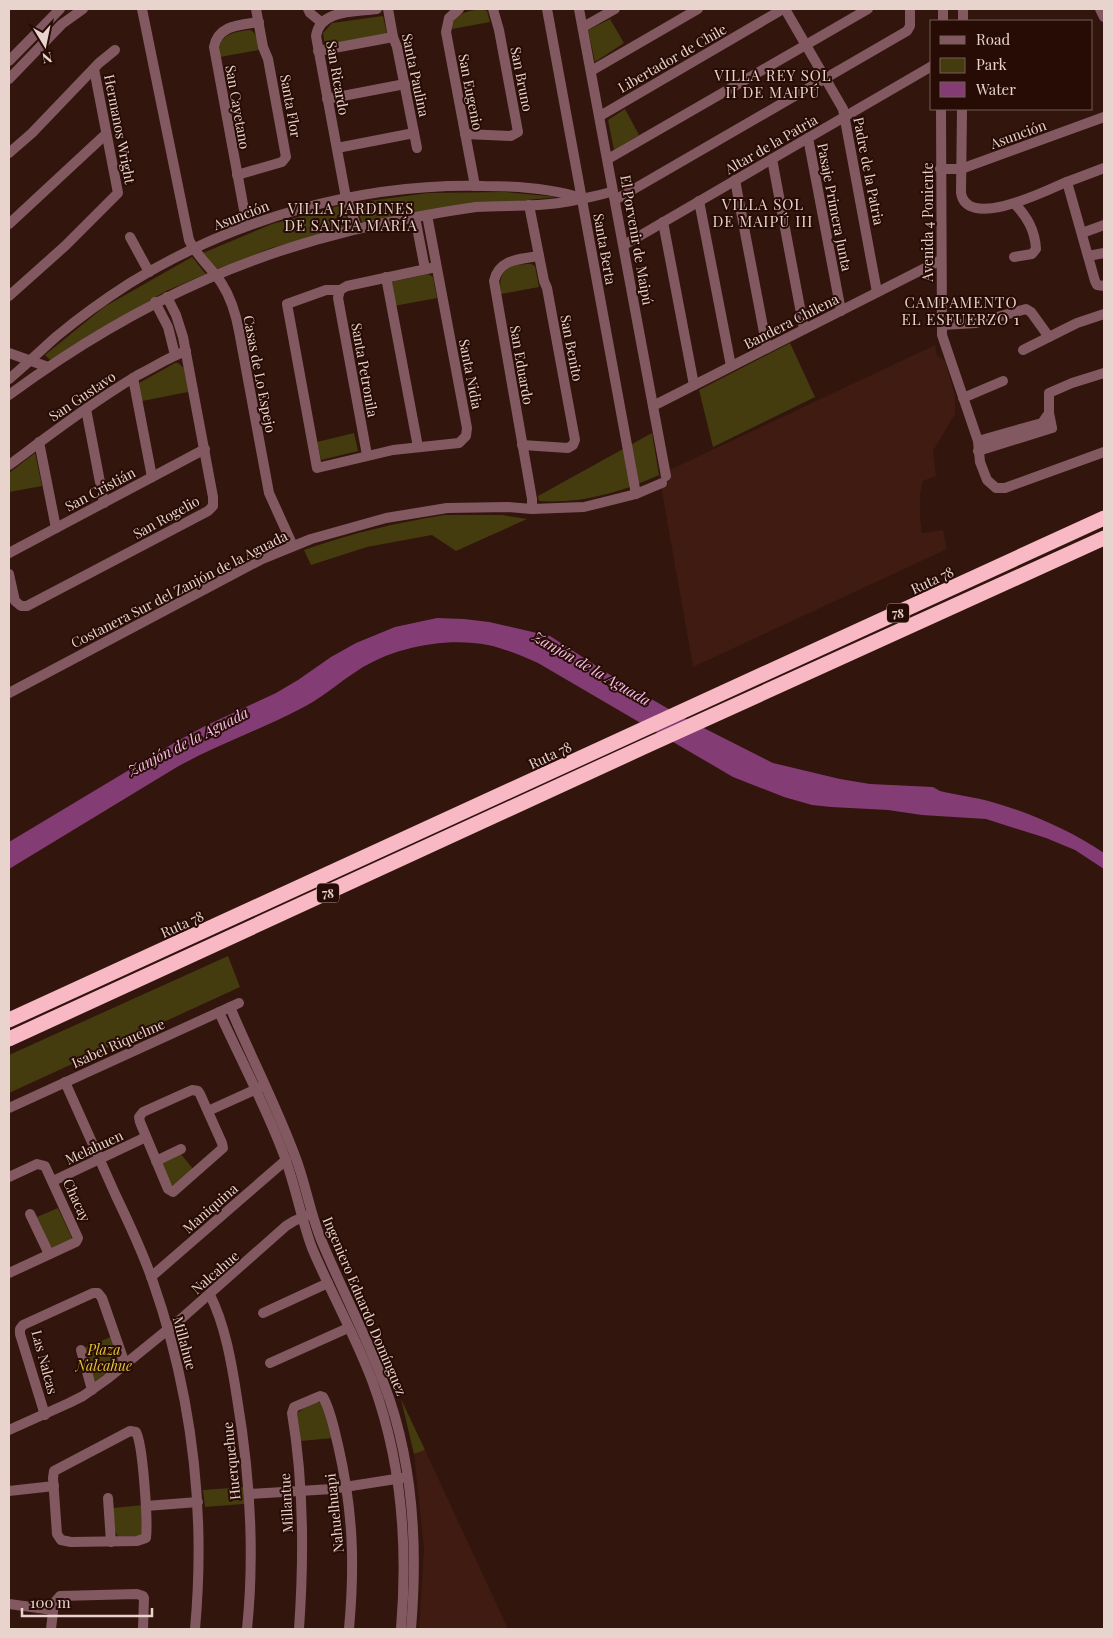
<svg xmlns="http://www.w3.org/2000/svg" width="1113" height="1638" font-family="'Playfair Display',serif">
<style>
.built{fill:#3f1b11}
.green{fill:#443b0f}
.water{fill:#843c74}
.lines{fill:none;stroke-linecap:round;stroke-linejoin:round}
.minor{stroke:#825961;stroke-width:10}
.motorway{stroke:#f8b9c5;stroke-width:15}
.labels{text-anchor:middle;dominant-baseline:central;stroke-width:4;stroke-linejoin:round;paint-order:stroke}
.shield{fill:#270c05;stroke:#ae9791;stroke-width:1}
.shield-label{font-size:12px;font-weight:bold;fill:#e8d3cd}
.street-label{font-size:14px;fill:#e8d3cd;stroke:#270c05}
.park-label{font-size:14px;font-style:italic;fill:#e1c438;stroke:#270c05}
.neighbourhood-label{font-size:15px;letter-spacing:1px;fill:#e8d3cd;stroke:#270c05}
.water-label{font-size:15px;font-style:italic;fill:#f7bae7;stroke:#270c05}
</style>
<rect width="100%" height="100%" fill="#32150d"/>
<g class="built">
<polygon points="935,345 937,355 945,361 955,396 955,414 933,451 936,476 923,481 920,495 920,518 922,533 943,530 947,549 693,667 659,475"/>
<polygon points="425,1450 508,1629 419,1629 424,1549 414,1454"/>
</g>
<g class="green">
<path d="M481,9l6,2 3,11 -38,7c0,-16 17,-18 29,-20z"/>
<polygon points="383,16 387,34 325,46 323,33 332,23"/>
<polygon points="610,19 624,43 595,62 588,30"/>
<path d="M250,30c8,3 7,13 9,20l-39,7c-4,-22 12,-25 30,-27z"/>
<polygon points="625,109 639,135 614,150 608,120"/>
<polygon points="505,192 557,197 438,209 363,224 354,203 428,193"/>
<polygon points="342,205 350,227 271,248 217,269 203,253 272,224"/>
<polygon points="192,257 206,274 166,291 50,360 45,355 104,307"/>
<path d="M531,264l4,2 4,21 -38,7c-4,-24 7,-30 30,-30z"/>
<polygon points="428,274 433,277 437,298 394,306 391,282"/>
<polygon points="790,343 815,397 713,447 699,390"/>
<polygon points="175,363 178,363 184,368 188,392 142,401 139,383"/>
<polygon points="354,433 358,451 321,460 317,442"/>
<path d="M652,433l7,42c-37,17 -78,29 -120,26l-1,-5z"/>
<polygon points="35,453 42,486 9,492 9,473"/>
<path d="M445,515h57l25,4 -71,32 -24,-16 -65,12 -56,18 -7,-15c48,-17 91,-27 141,-35z"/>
<polygon points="228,956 240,987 9,1093 9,1055"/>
<polygon points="180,1153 194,1170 172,1186 161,1162"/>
<polygon points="58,1208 72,1238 71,1241 54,1249 51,1248 37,1217"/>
<polygon points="113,1336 120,1361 118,1365 95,1381 92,1378 84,1348"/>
<polygon points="401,1399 425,1450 414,1454"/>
<polygon points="317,1402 322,1403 333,1438 301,1441 297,1413 307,1406"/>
<polygon points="244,1487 244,1504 205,1507 203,1490"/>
<polygon points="143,1505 143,1536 118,1537 115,1531 113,1508"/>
</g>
<path class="water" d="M437,618l27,1 25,3 61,14 65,42 71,41 87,44 67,16 30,5 63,3 7,4c17,4 35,6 52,11 39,11 79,29 112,51v16l-29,-19 -29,-12 -60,-19 -64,-4 -34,-5 -57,-3 -19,-2 -28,-8 -51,-20 -195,-114c-16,-7 -32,-14 -50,-18 -42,-8 -95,2 -131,26 -19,12 -36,28 -57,38 -40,21 -84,36 -123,58l-168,102v-27l165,-99 29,-16 73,-34 22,-13 33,-23 25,-14 39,-16z"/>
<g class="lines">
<g class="minor">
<path d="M142,9l47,231c8,17 24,29 33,44 9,14 14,31 17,47l30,162 24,53"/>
<polyline points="308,9 310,13 321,22"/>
<polyline points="388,9 393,37 397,47 417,148"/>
<polyline points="459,9 449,18 446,32 475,186"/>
<polyline points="547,9 636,494"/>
<polyline points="579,9 666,476"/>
<polyline points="785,9 843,109 877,292"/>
<polyline points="1100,9 1104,17"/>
<polyline points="943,21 943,9"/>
<polyline points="963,21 963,9"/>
<polyline points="583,27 615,9"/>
<polyline points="318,51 393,37"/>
<polyline points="9,61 60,9"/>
<polyline points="591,71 698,9"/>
<polyline points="9,79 62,24 83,9"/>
<polyline points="327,99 405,84"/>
<polyline points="941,109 942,335 978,441 980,462 987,480 996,488 1005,488 1104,452"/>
<path d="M962,109l-1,84c6,37 85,-2 103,-10 14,-5 27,-10 40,-15"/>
<polyline points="600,116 783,9"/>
<polyline points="465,134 511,136 518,132 499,30 493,9"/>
<polyline points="808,138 841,311"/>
<polyline points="337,148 414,133"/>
<polyline points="9,153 32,133 99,63 115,50"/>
<polyline points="608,159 868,9"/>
<polyline points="772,159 804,329"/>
<polyline points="940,169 961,169 1104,117"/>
<polyline points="237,175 282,162 286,157 268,59 263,47 256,9"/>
<polyline points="735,180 767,348"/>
<polyline points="1067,182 1095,281 1097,285 1104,286"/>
<polyline points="615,200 907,31 910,26 910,9"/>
<polyline points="699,201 731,366"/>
<polyline points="427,215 467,428 466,436 459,443 393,450 317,468 287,304 326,290 340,290 347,286 436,267"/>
<polyline points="415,217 425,269"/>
<polyline points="663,222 694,385"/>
<polyline points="9,224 106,134"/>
<path d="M247,226l-33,-179c4,-22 26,-22 45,-25"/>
<path d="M357,228l-11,-30 -30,-162c4,-27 40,-24 61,-27"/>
<polyline points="1082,233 1104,225"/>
<polyline points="130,237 149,272"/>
<polyline points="624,245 932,66"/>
<polyline points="1088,256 1104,253"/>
<path d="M1014,257l18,-3 4,-5c-1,-19 -9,-32 -21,-45"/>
<polyline points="386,277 418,447"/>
<polyline points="340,290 338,298 367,455"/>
<polyline points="9,296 65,246 118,193 94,69"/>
<polyline points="155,302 168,327 175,355"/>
<polyline points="942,325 976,323 1026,309 1031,312 1049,337"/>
<polyline points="1023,350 1077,323 1104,314"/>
<polyline points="9,353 48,367"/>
<polyline points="133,378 152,477"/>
<path d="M9,379c16,-13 32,-29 48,-43 23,-19 48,-37 73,-53 106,-65 230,-100 354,-97 32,0 66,2 97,12"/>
<path d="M9,395c129,-95 259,-154 418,-180 16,-3 33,-6 49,-8 27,-2 55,0 83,-4 16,-2 32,-6 48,-10"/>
<polyline points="963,398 1003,381"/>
<polyline points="653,406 941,260"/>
<polyline points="86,409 104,503"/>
<polyline points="978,441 1042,423 1049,413"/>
<polyline points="39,442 56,528"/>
<polyline points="522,445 568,448 573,445 575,440 547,288 544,281 529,205"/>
<polyline points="978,451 1052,428 1049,413 1049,393 1072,383 1104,373"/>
<path d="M9,465c42,-31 84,-63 129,-90 16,-8 31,-18 48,-24"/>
<path d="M532,509v-10l-38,-218c5,-22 26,-22 45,-25"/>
<polyline points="9,553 205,449"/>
<polyline points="9,574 15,601 21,606 27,606 208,511 213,506 213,497 183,337 176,315 167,297"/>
<polyline points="9,693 262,559 311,539 386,518 447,508 508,507 532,509 584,507 636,494 662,483"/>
<path d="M230,1007c21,50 46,98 65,149 11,28 15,58 27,86 20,48 44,93 62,142 30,78 34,162 27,245"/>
<path d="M219,1012c21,46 45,91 63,138 13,32 18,66 30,98 19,45 44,89 61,135 29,79 35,162 28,246"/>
<path d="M65,1082c17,38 34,76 51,114 13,27 26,55 36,83 40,114 54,230 43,350"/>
<polygon points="192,1090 198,1091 200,1094 222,1143 223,1148 173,1192 168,1189 140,1122 139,1117 143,1112"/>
<polyline points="9,1108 239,1003"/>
<polyline points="208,1111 261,1087"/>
<polyline points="156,1161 181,1149"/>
<polyline points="9,1177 37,1164 45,1166 78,1238 76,1242 9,1273"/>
<polyline points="53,1181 146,1137"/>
<polyline points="30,1214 49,1254"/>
<polyline points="151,1277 286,1160"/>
<path d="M210,1295c15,29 22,70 27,103 13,77 18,153 10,231"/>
<polyline points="263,1313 328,1283"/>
<polyline points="81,1350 92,1390"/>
<polyline points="270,1363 348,1328"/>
<polyline points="45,1415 20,1334 20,1329 23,1325 93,1293 98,1293 102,1298 125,1364"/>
<polyline points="9,1430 69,1403 83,1396 107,1379 182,1318 286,1226 294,1221 308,1215"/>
<path d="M130,1431l6,1c7,12 12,90 10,106l-9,3 -66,1 -10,-2 -4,-6 -4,-56 1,-7z"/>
<polyline points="9,1491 54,1486"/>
<polyline points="250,1494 332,1489 402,1478"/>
<polyline points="108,1498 111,1542"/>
<polyline points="146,1506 198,1502"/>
<polyline points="9,1604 53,1610"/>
<polyline points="51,1629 54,1603 60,1596 137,1594 143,1596 144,1598 143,1629"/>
<path d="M299,1629c5,-71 5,-145 -7,-216l2,-6 26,-11 3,1c8,14 11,32 15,48 15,65 17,118 11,184"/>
</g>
<g class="motorway">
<polyline points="9,1020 1104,518"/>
<polyline points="9,1039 646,746 1104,538"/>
</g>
</g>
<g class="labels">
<g class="shield">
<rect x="887" y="603.5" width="22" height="19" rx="4"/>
<rect x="317" y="883.5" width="22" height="19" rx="4"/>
</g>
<g class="shield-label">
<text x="898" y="613">78</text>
<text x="328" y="893">78</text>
</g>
<g class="street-label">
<text transform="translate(672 58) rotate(-30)">Libertador de Chile</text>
<text transform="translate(416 75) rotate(78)">Santa Paulina</text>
<text transform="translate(338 78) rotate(80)">San Ricardo</text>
<text transform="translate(522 79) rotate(79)">San Bruno</text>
<text transform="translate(471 92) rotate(79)">San Eugenio</text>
<text transform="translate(291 106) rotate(80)">Santa Flor</text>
<text transform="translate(238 107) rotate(80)">San Cayetano</text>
<text transform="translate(120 129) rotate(79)">Hermanos Wright</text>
<text transform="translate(1018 134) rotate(-20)">Asunción</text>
<text transform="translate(771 144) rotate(-30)">Altar de la Patria</text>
<text transform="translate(869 171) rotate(79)">Padre de la Patria</text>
<text transform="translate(835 207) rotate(79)">Pasaje Primera Junta</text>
<text transform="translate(241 215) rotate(-21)">Asunción</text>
<text transform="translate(927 222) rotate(-90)">Avenida 4 Poniente</text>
<text transform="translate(637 240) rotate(80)">El Porvenir de Maipú</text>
<text transform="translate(605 249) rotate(80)">Santa Berta</text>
<text transform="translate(791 321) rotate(-27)">Bandera Chilena</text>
<text transform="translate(572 348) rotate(79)">San Benito</text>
<text transform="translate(522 365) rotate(80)">San Eduardo</text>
<text transform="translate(365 370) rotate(80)">Santa Petronila</text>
<text transform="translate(260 374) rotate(79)">Casas de Lo Espejo</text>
<text transform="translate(471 374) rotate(79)">Santa Nidia</text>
<text transform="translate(82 396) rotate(-34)">San Gustavo</text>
<text transform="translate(100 489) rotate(-28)">San Cristián</text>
<text transform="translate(166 517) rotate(-29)">San Rogelio</text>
<text transform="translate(932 580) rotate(-25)">Ruta 78</text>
<text transform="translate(179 589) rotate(-27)">Costanera Sur del Zanjón de la Aguada</text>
<text transform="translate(550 755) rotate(-25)">Ruta 78</text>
<text transform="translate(182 924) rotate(-24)">Ruta 78</text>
<text transform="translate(118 1043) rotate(-24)">Isabel Riquelme</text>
<text transform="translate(94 1147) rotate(-25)">Melahuen</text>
<text transform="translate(77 1200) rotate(65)">Chacay</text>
<text transform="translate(210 1208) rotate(-41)">Maniquina</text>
<text transform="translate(215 1272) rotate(-41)">Nalcahue</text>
<text transform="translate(365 1306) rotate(67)">Ingeniero Eduardo Domínguez</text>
<text transform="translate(185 1343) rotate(75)">Millahue</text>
<text transform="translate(45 1362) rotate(75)">Las Nalcas</text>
<text transform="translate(231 1461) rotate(-96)">Huerquehue</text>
<text transform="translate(286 1503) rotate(-93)">Millantue</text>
<text transform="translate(334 1513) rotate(-96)">Nahuelhuapi</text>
</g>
<g class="park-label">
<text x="104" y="1349">Plaza<tspan x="104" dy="16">Nalcahue</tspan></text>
</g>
<g class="neighbourhood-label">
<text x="773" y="75">VILLA REY SOL<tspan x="773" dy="17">II DE MAIPÚ</tspan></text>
<text x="763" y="204">VILLA SOL<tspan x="763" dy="17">DE MAIPÚ III</tspan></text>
<text x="351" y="208">VILLA JARDINES<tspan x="351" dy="17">DE SANTA MARÍA</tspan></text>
<text x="961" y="302">CAMPAMENTO<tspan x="961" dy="17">EL ESFUERZO 1</tspan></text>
</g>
<g class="water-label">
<text transform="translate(592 668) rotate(30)">Zanjón de la Aguada</text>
<text transform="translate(188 741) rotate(-27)">Zanjón de la Aguada</text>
</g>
</g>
<rect width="1113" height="1638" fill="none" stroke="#e8d3cd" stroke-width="20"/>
<rect x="930" y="20" width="162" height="90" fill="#270c05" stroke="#745c55"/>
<rect x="940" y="36" width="25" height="8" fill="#825961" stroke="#745c55"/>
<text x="976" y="45" font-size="15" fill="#e8d3cd">Road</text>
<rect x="940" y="58" width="25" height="15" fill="#443b0f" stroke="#745c55"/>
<text x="976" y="70" font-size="15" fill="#e8d3cd">Park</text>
<rect x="940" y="82" width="25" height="15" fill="#843c74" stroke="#745c55"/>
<text x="976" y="95" font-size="15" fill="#e8d3cd">Water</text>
<g transform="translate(45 45) rotate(170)" stroke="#270c05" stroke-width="4" paint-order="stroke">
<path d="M0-4L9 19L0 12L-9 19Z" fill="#e8d3cd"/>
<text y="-8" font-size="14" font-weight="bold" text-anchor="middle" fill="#e8d3cd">N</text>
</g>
<path d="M22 1608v8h130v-8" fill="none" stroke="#e8d3cd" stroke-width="2.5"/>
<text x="30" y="1608" font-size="15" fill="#e8d3cd" stroke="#270c05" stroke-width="4" paint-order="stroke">100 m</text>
</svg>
